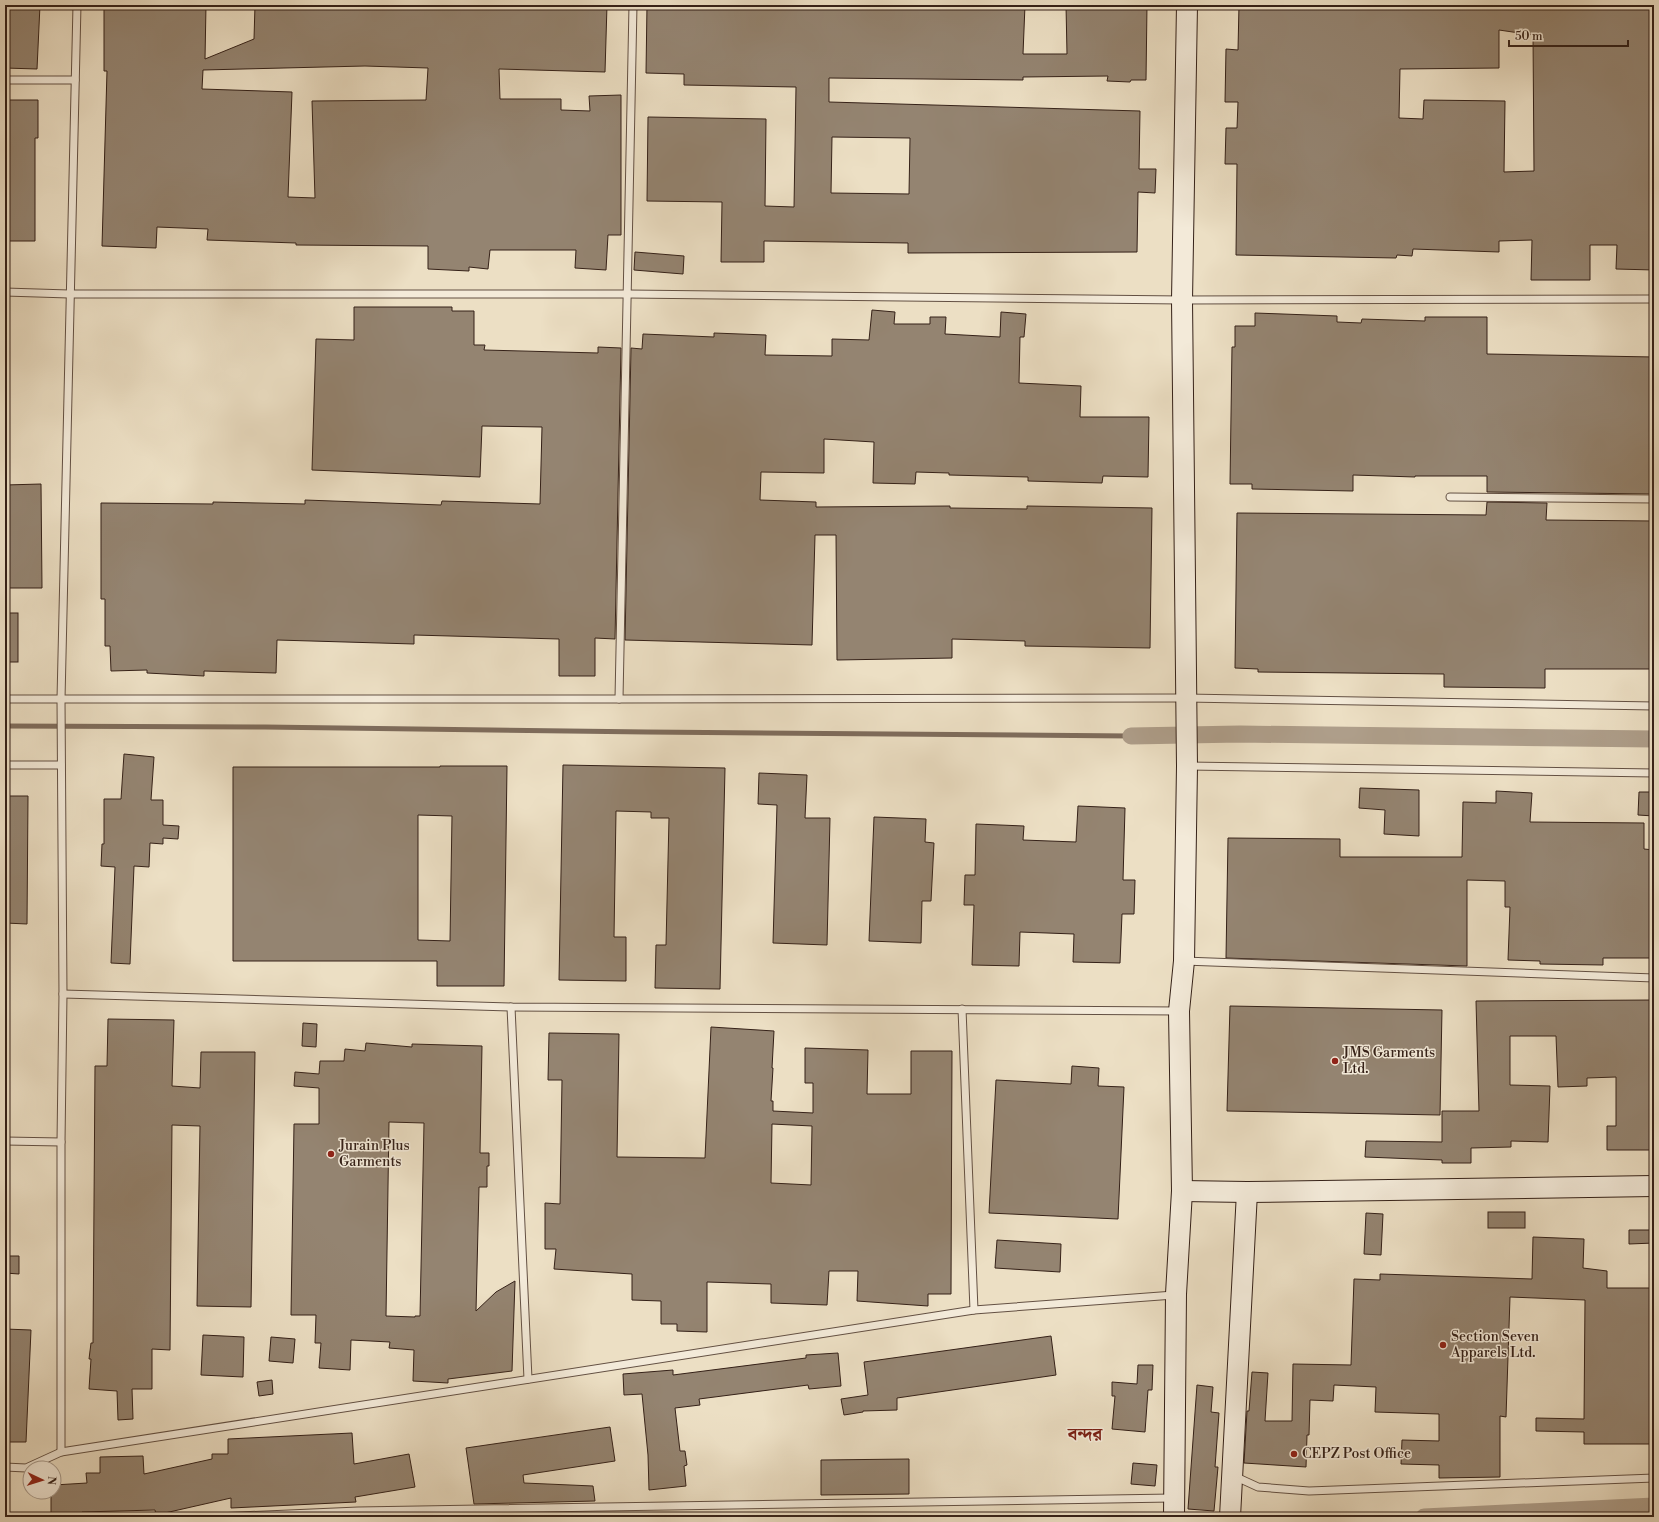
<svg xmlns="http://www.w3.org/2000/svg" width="1659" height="1522" font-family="'Libre Bodoni','Noto Serif Bengali',serif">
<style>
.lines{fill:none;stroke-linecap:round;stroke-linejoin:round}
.stream{stroke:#7e6c5c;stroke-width:5}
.canal{stroke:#ae9e8a;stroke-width:17}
.building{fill:#948471;stroke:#352118;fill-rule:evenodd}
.lane-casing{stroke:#635043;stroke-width:9}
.secondary-casing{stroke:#352118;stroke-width:22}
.lane{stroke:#f3ead9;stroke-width:7}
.secondary{stroke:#f3ead9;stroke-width:20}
.poi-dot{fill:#8f2418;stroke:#f3ead9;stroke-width:1.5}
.labels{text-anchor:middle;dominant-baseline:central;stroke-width:3;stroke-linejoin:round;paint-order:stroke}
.poi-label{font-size:14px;fill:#352118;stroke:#f3ead9;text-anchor:start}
.district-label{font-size:18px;font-weight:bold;fill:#7a1f14;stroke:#f3ead9}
</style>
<rect width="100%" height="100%" fill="#ecdfc4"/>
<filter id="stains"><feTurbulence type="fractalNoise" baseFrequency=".005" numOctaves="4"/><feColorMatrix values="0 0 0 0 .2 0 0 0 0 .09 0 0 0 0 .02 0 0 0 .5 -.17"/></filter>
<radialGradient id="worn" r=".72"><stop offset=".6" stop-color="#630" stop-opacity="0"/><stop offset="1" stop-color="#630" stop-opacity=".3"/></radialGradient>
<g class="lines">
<polyline class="stream" points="5,726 265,727 647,732 1131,736"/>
<g class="canal">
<polyline points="1131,736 1240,734 1654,739"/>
<polyline points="1424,1517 1654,1506"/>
</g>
</g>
<g class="building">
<polygon points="5,5 40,5 37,69 5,68"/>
<path d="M104,5h102l-1,54 49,-20 1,-34h352l-2,67 -106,-3 1,30h61v11l29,1 -1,-15 32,-1v140h-13l-2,35 -31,-2 1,-18h-86l-2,19 -19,-2v4l-41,-2v-23l-132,-1v-2l-89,-3 1,-11 -51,-2 -1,21 -54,-2 5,-175h-3zM365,66l63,2 -2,32 -114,1 3,97 -27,-1 4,-105 -90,-3 1,-19z"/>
<path d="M647,5h378l-2,49h44l-1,-49h81l-1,75h-15l-1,2 -23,-1 1,-5 -85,1v3l-194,-2v24l311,9 -1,58h17l-1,24 -17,-1 -1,60 -229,1v-10l-144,-2v21h-43l1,-60 -75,-1 1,-84 118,2 -1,87 29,1 2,-120 -112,-2v-11l-38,-1zM832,137l78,1 -1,56 -78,-1z"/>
<path d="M1239,5h415v265l-38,-1 1,-24h-27v35h-59l1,-40 -33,1v11l-86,-3 -1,7 -15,-1 -1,3 -160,-3 1,-91h-12l1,-36h11l1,-26h-13l1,-53 12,1zM1499,30l34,5 1,136 -30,1 1,-71 -81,-1 -1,19 -24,-1 1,-49 99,-1z"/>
<polygon points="5,100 38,100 38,138 35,138 35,241 5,241"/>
<polygon points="635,252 684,256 683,274 634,270"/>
<polygon points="354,307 452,307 452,311 474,311 474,345 485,345 484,350 598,353 598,347 621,348 615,639 595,638 595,676 559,676 559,639 414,635 414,644 277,640 276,673 204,671 204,676 147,673 147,670 111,671 110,646 105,646 105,599 101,599 101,503 213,504 213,502 305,504 305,500 441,505 442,501 540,504 542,427 482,426 480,477 312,470 316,339 354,340"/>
<polygon points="872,310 895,312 894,324 930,324 930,317 946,317 945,334 1000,337 1001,312 1026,314 1024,337 1020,337 1019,383 1081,386 1080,417 1149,417 1148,477 1103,476 1102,483 1028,481 1028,477 949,475 949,473 916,472 915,484 873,483 874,442 824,439 824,473 761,472 760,500 816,502 816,507 950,506 950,508 1027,509 1027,506 1152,508 1150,648 1025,646 1025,641 952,639 952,658 837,660 836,535 815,535 812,645 625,640 631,348 642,349 643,334 714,337 714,333 766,335 765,355 832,356 832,339 869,340"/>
<polygon points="1255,313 1337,316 1337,322 1361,323 1362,319 1425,321 1425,317 1487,317 1487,354 1654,357 1654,494 1487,492 1487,476 1415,476 1415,477 1353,475 1353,491 1252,489 1252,484 1230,484 1232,347 1235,347 1235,326 1255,326"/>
<polygon points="41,484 42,588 5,588 5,485"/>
<polygon points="1487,502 1547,503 1546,520 1654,521 1654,669 1545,669 1545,688 1444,687 1444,674 1258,672 1258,669 1235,668 1237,513 1486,515"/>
<rect x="5" y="613" width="13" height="49"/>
<polygon points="124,754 154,757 151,800 163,800 163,825 179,826 178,839 163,838 163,844 150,843 149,867 134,866 130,964 111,963 115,867 101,866 102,844 104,844 104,799 121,799"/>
<polygon points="563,765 725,768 720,989 655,988 656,945 666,945 669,818 651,818 651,812 616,811 614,937 626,937 626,981 559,980"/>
<path d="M440,766h67l-3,220h-67v-25h-204v-194h207zM418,815l34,1 -2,125 -32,-1z"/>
<polygon points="759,773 807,775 805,818 830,818 827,945 773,943 777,805 758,804"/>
<polygon points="1360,788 1419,790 1419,836 1384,834 1385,810 1359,808"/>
<polygon points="1496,791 1532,793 1530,822 1644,823 1644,849 1654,850 1654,958 1603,958 1603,965 1540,964 1540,961 1508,960 1510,907 1505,907 1505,881 1467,880 1467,966 1226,958 1228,838 1340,839 1340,857 1462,857 1463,802 1496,803"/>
<polygon points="1639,792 1654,792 1654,816 1638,815"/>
<polygon points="5,796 28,796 27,924 5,923"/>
<polygon points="1078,806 1125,808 1123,880 1135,880 1134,914 1122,914 1120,963 1073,962 1074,934 1020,932 1019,966 972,965 974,905 964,905 965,875 975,875 976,824 1024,826 1023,840 1076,842"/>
<polygon points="874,817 926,819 925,842 934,843 931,901 922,901 921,943 869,941"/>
<polygon points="1654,1000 1654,1036 1652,1036 1652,1126 1654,1126 1654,1150 1607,1150 1607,1126 1616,1126 1616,1077 1587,1078 1587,1086 1558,1087 1556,1036 1510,1036 1510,1085 1550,1086 1548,1142 1511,1141 1511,1147 1471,1148 1471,1163 1442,1163 1442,1160 1365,1157 1366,1141 1442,1142 1442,1111 1479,1111 1476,1001"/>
<polygon points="1230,1006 1442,1010 1440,1115 1227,1111"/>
<polygon points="108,1019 174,1020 172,1086 200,1088 201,1052 255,1052 251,1307 197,1306 200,1126 172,1125 170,1350 152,1349 152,1389 132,1389 133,1419 118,1420 117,1391 89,1389 91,1359 89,1359 91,1343 93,1343 95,1066 107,1066"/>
<polygon points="303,1023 317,1024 316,1047 302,1046"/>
<path d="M711,1027l63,4 -2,37h1l-2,33h2v10l40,2v-30h-8v-35l63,2 -1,44h44v-43h41l-1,243h-23v12l-71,-5 1,-30h-29l-2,34 -56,-2v-19l-64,-2v50l-30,-1v-7h-16v-23l-29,-1v-26l-78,-5 2,-20h-11v-46l15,1 2,-124h-14l1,-47 70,1 -2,123 88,1zM772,1124l40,2 -1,59 -40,-2z"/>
<path d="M366,1043l46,4v-3l70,2 -2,107h9v13h-2v21h-8l-3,124 20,-19 19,-11 -3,90 -64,8v4l-35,-2 1,-31 -25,-2 1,-6 -39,-2 -1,30 -31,-2 2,-25h-6l1,-28h-25l3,-191h25v-36l-25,-2 1,-14 24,2 1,-13h24l1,-12 20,2zM389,1122l35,1 -4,193h-5v1l-29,-1z"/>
<polygon points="1072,1066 1099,1068 1098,1086 1124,1087 1118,1219 989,1213 996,1080 1071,1084"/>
<rect x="1488" y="1212" width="37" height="16"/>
<polygon points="1366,1213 1383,1214 1381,1255 1364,1254"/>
<polygon points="1629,1230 1654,1230 1654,1243 1629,1244"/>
<polygon points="1533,1237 1584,1239 1583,1268 1607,1271 1607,1288 1654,1288 1654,1444 1584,1444 1584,1432 1536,1431 1536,1418 1584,1419 1585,1300 1510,1297 1506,1417 1500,1416 1500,1477 1439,1478 1439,1465 1401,1464 1402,1440 1439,1441 1439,1414 1375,1412 1376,1387 1334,1385 1333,1401 1310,1400 1309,1435 1307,1435 1306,1467 1244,1463 1247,1411 1249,1411 1252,1372 1268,1373 1265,1421 1292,1421 1293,1364 1351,1365 1354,1279 1380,1280 1380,1274 1532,1279"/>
<polygon points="997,1240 1061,1244 1060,1272 995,1268"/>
<polygon points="5,1256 19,1256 19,1274 5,1273"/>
<polygon points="5,1329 31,1330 26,1442 5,1442"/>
<polygon points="203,1335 244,1337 243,1377 201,1375"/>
<polygon points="1051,1336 1056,1375 897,1398 897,1410 863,1411 863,1412 844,1415 841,1399 868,1395 864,1362"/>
<polygon points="271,1337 295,1339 293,1363 269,1361"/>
<polygon points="838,1353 841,1386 809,1389 808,1385 699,1399 700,1405 675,1408 680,1451 685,1451 687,1465 684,1466 686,1486 649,1490 648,1455 642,1394 624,1395 623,1374 673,1370 673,1375 806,1358 806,1355"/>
<polygon points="1138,1365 1153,1365 1152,1390 1148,1390 1145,1432 1112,1429 1115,1396 1112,1396 1112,1382 1137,1384"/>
<polygon points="272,1380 273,1394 259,1396 257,1382"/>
<polygon points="1197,1385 1213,1387 1211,1412 1219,1413 1215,1467 1218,1467 1214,1511 1188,1509"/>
<polygon points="610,1427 615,1461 523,1475 524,1483 593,1486 595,1501 474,1504 466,1448"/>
<polygon points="352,1433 354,1464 409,1454 415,1487 355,1497 356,1502 231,1508 231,1498 156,1515 155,1510 82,1512 82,1517 51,1517 51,1492 54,1492 54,1485 87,1483 86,1473 100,1473 100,1457 143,1456 144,1474 212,1459 212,1454 228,1454 228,1439"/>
<polygon points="909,1459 909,1494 821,1495 821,1460"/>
<polygon points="1133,1463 1157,1465 1155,1486 1131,1484"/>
</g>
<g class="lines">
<defs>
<g id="lane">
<polyline points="5,80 75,80"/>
<polyline points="5,292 69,294 628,294 1182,300 1654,299"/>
<polyline points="1450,497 1654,499"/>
<polyline points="5,699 619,699 1186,698 1654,706"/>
<polyline points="619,699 633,5"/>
<polyline points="5,765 61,765"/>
<polyline points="1188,766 1654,773"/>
<polyline points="1184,961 1654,978"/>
<polyline points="63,994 511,1007 1179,1011"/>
<polyline points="511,1007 528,1379"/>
<polyline points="962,1009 974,1310"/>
<polyline points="5,1141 61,1142"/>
<polyline points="61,1452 61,1142 63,994 61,699 77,5"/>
<polyline points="5,1467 26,1468 61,1452 974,1310 1174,1295"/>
<polyline points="1234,1476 1258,1487 1309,1491 1654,1478"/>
<polyline points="216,1517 358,1511 1172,1498"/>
</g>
<g id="secondary">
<polyline points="1182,1191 1247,1192 1654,1186"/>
<polyline points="1174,1517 1176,1294 1182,1191 1179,1011 1184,961 1187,766 1182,300 1187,5"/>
<polyline points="1230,1517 1247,1192"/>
</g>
</defs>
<use href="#lane" class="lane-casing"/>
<use href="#secondary" class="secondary-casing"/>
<use href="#lane" class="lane"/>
<use href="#secondary" class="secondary"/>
</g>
<g class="poi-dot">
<circle cx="1335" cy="1061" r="4"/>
<circle cx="331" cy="1154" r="4"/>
<circle cx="1443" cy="1345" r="4"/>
<circle cx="1294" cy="1454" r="4"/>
</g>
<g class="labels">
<g class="poi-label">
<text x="1343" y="1053">JMS Garments<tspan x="1343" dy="16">Ltd.</tspan></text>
<text x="339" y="1146">Jurain Plus<tspan x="339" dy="16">Garments</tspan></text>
<text x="1451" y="1337">Section Seven<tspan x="1451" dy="16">Apparels Ltd.</tspan></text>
<text x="1302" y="1454">CEPZ Post Office</text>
</g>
<g class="district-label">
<text x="1085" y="1434">বন্দর</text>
</g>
</g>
<rect width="1659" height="1522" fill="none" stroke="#ecdfc4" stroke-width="20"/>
<rect x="6" y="6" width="1647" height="1510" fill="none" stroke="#352118" stroke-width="2"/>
<rect x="10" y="10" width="1639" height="1502" fill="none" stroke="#352118"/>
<g transform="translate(42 1480) rotate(94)"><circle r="19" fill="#f3ead9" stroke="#a79a8c"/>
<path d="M0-3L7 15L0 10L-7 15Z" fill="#8f2418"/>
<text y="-6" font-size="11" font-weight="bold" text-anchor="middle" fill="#352118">N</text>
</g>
<path d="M1509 40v6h119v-6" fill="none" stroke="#352118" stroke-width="2"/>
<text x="1515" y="40" font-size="12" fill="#352118" stroke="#f3ead9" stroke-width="3" paint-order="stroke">50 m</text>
<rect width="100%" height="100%" filter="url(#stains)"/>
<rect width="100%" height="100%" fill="url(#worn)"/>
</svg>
